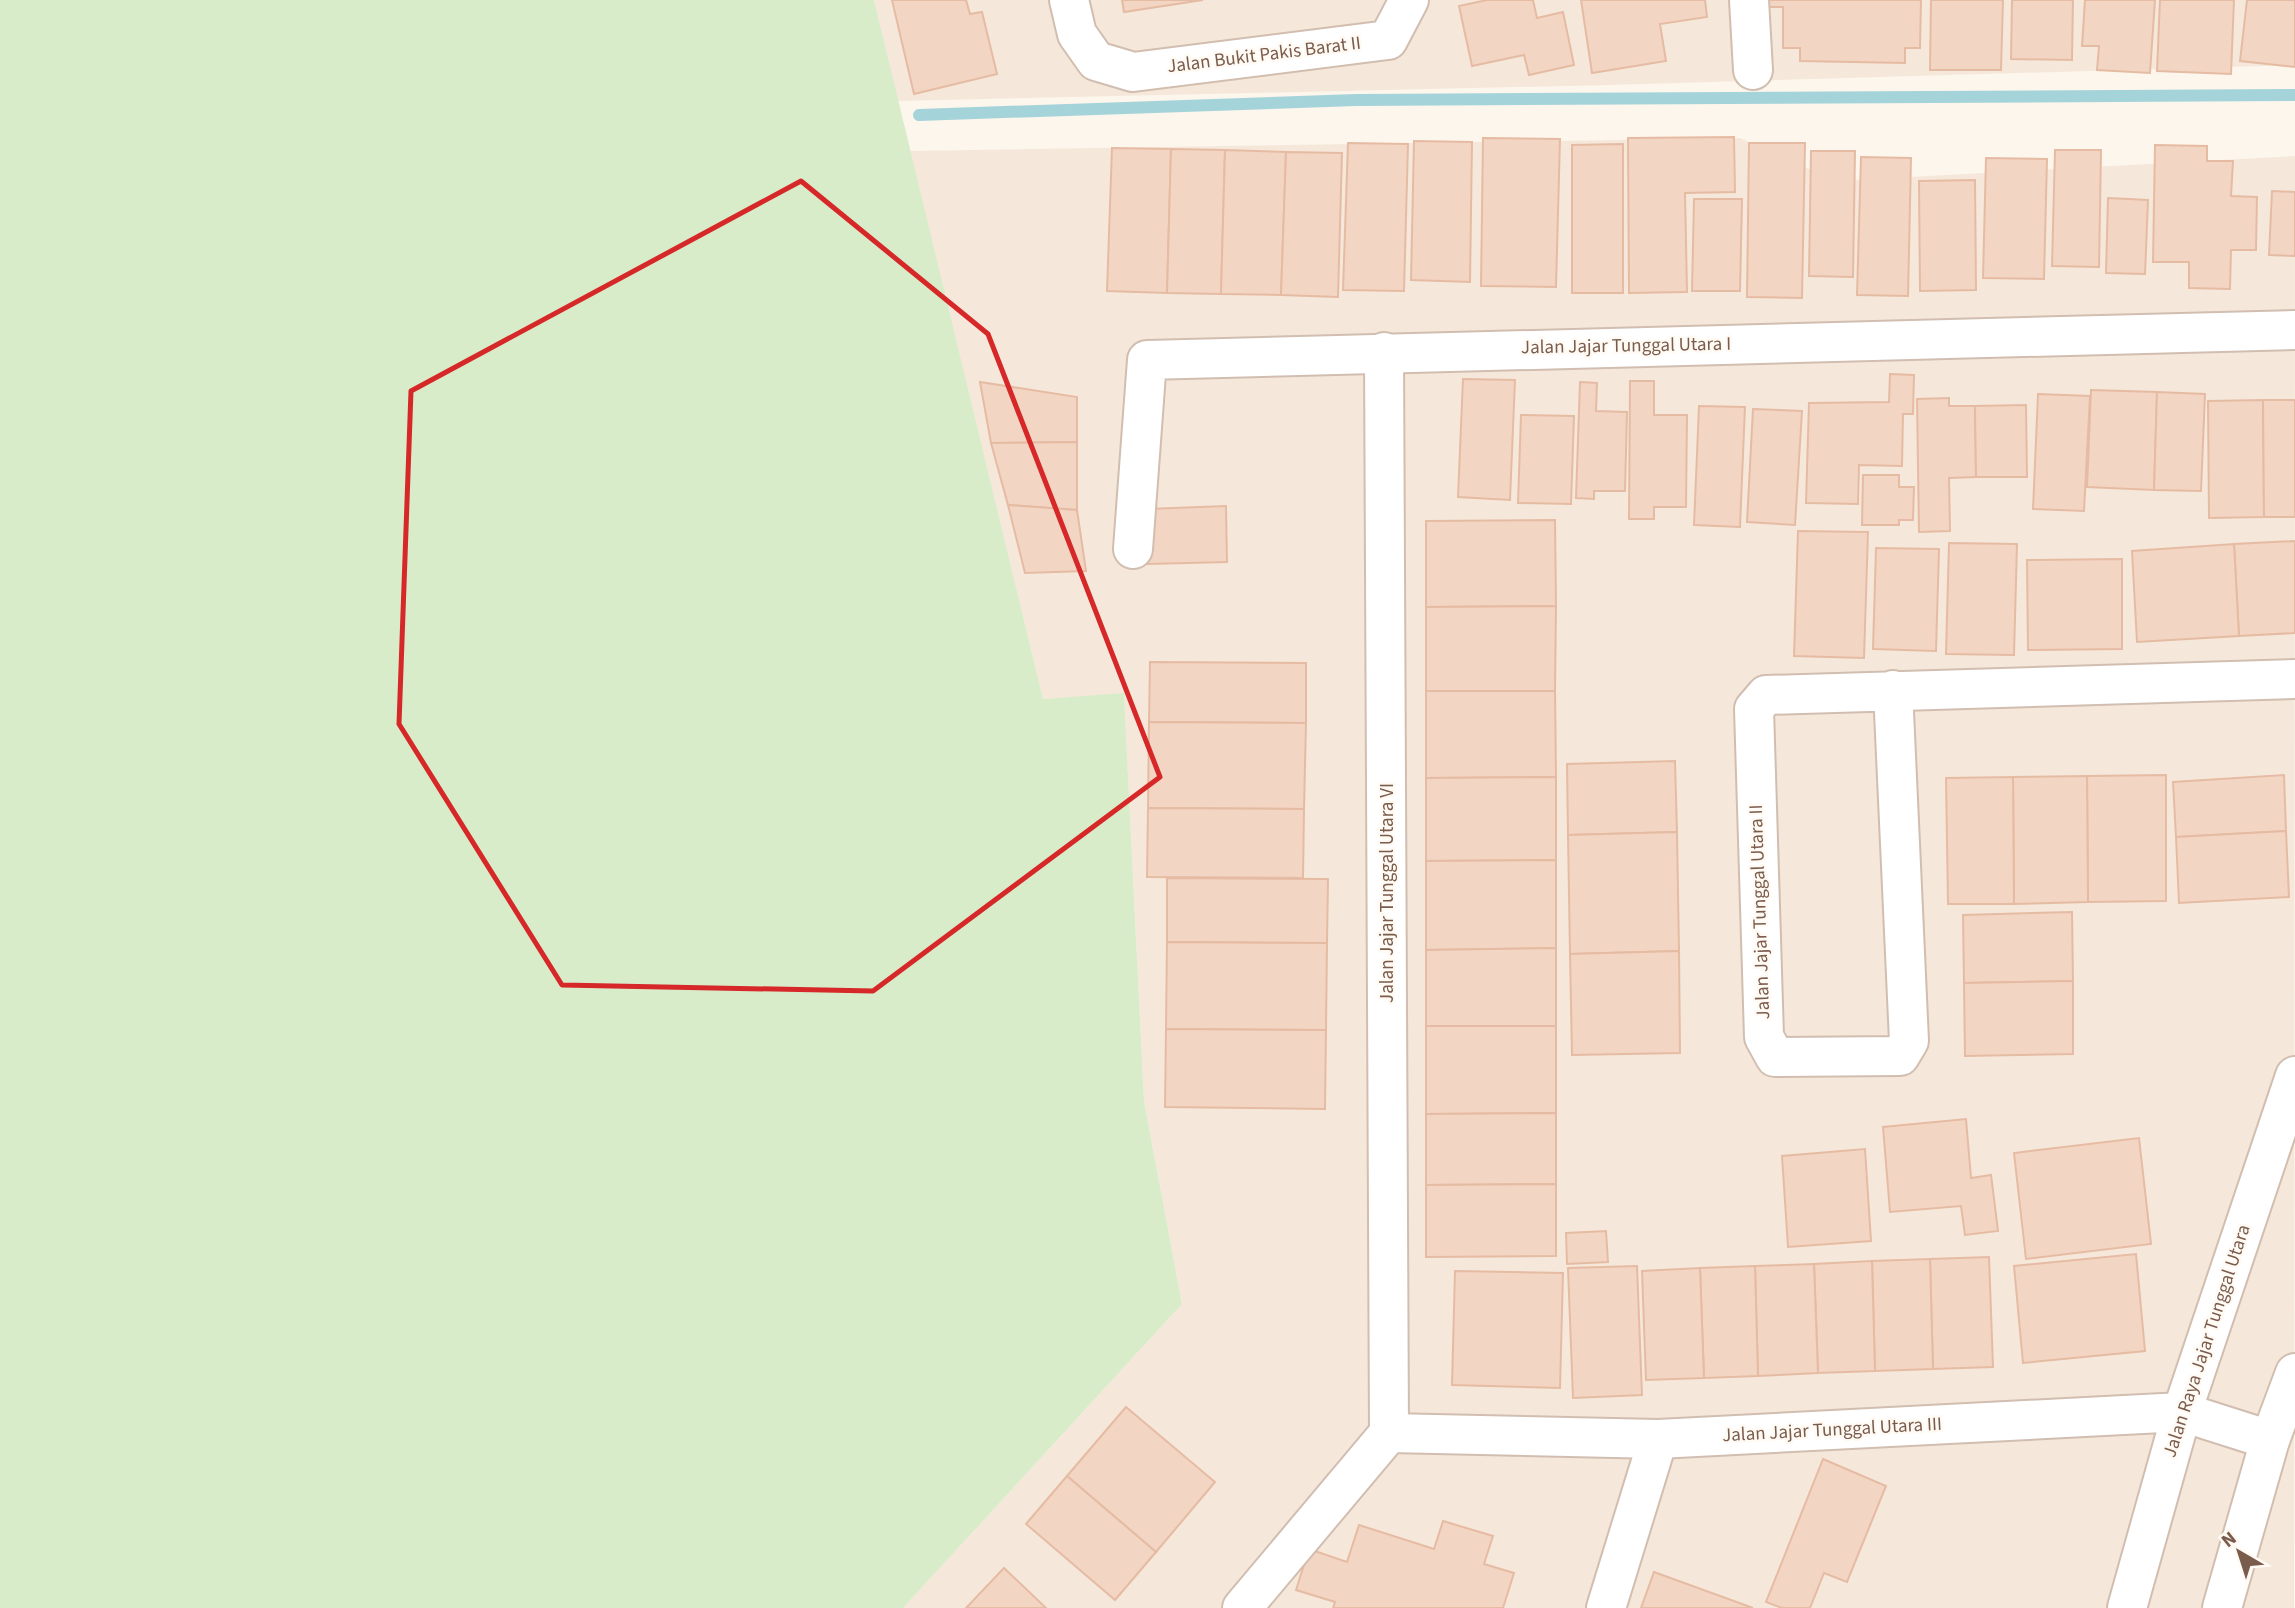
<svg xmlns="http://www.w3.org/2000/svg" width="2295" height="1608" font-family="'Source Sans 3',sans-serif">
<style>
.residential{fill:#f5e8da}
.green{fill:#d8ecc9}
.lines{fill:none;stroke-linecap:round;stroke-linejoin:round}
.stream{stroke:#a5d3da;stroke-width:12}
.building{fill:#f3d5c3;stroke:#e6bba3;stroke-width:2}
.minor-casing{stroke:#d1beb0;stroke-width:42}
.minor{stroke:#fff;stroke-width:38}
.marked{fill:none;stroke:#d62828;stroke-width:5;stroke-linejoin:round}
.labels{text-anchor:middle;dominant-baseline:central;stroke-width:5;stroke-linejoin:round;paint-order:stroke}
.street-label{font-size:19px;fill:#7a5c4d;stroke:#fffaf3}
</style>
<rect width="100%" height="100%" fill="#fdf6ec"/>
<g class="residential">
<polygon points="874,0 2295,0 2295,65 1609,85 898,101"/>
<polygon points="1740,138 1836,181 2295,156 2294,1608 903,1608 1182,1304 1144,1101 1124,694 1043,699 910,151"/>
</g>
<polygon class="green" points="0,0 874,0 1043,699 1124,693 1144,1101 1182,1304 903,1608 0,1608"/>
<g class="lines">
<polyline class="stream" points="919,115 1356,100 2295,95"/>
</g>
<g class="building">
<polygon points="892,0 966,0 970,14 982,12 997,74 914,94"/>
<polygon points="1122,0 1203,0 1124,12"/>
<polygon points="1487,0 1533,0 1537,18 1563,12 1574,65 1529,75 1524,55 1472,66 1459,6"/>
<polygon points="1581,0 1705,0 1707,17 1660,24 1666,61 1592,73"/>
<polygon points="1766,0 1921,0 1920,48 1905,48 1905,63 1800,61 1800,48 1783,48 1783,7 1766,7"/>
<polygon points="1931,0 2003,0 2001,70 1930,70"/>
<polygon points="2012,0 2073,0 2072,60 2011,59"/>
<polygon points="2085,0 2155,0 2150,73 2097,70 2099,46 2082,46"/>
<polygon points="2160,0 2234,0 2231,74 2157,71"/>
<polygon points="2247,0 2295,0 2295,67 2240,61"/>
<polygon points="1734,137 1735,192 1685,193 1687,292 1629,293 1628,138"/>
<polygon points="1483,138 1560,139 1556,287 1481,286"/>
<polygon points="1414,141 1472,142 1470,282 1411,280"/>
<polygon points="1348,143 1408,144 1404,291 1343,290"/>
<polygon points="1749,143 1805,143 1802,298 1747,297"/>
<polygon points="1623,144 1623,293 1572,293 1572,145"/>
<polygon points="2155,145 2207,146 2207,161 2233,161 2231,196 2257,197 2256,250 2231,250 2230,289 2189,288 2189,262 2153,262"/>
<polygon points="1112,148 1171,149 1167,293 1107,291"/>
<polygon points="1171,149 1225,150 1221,294 1167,293"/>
<polygon points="1225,150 1286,152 1281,295 1221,294"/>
<polygon points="2055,150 2101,150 2099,267 2052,266"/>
<polygon points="1811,151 1855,151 1853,277 1809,276"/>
<polygon points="1286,152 1342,153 1338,297 1281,295"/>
<polygon points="1861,157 1911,158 1908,296 1857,295"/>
<polygon points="1986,158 2047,159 2044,279 1983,278"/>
<polygon points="1975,180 1976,290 1920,291 1919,181"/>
<polygon points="2272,191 2295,192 2295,256 2269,255"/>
<polygon points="2108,198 2148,200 2145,274 2106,273"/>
<polygon points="1694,199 1742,199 1740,291 1692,291"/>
<polygon points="1890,374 1914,375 1913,414 1903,414 1902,466 1859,465 1858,504 1806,503 1809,403 1889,402"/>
<polygon points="1463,379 1515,380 1510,500 1458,497"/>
<polygon points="1630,381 1654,381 1654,415 1687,415 1686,507 1654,507 1654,519 1629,519"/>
<polygon points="980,382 1077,397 1077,442 991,443"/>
<polygon points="1580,382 1597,383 1596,411 1627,412 1625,491 1594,491 1594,499 1576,498"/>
<polygon points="2091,390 2157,392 2154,490 2087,487"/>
<polygon points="2157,392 2205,394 2201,491 2154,490"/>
<polygon points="2038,394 2090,396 2084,511 2033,509"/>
<polygon points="1949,398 1949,406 1975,406 1976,477 1949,478 1950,531 1919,532 1917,399"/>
<polygon points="2263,400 2264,517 2209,518 2208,401"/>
<polygon points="2263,400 2295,400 2295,517 2264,517"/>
<polygon points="2026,405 2027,477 1976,477 1975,406"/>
<polygon points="1699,406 1745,407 1740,527 1694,525"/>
<polygon points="1753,409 1802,411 1795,525 1747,522"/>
<polygon points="1521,415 1574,416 1571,504 1518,503"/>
<polygon points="1077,442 1077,510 1008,505 991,443"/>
<polygon points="1863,475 1899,475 1899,487 1914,487 1913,520 1899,520 1899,525 1862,525"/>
<polygon points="1008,505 1077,510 1086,571 1025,573"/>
<polygon points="1226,506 1227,562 1148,564 1147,509"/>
<polygon points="1555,520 1556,606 1426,607 1426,521"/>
<polygon points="1798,531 1868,532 1864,658 1794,656"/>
<polygon points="2295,541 2295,633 2239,636 2234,544"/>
<polygon points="1949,543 2017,544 2014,655 1946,654"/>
<polygon points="2234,544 2239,636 2137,642 2132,551"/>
<polygon points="1876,548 1939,549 1936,651 1873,649"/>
<polygon points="2122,559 2122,649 2028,650 2027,560"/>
<polygon points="1556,606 1555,691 1426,691 1426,607"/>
<polygon points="1150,662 1306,663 1306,723 1149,722"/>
<polygon points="1426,691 1555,691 1556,777 1426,778"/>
<polygon points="1149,722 1306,723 1304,809 1148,808"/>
<polygon points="1675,761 1677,832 1568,835 1567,764"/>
<polygon points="2166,775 2166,901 2088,902 2087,776"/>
<polygon points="2284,775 2286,831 2176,837 2173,782"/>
<polygon points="2087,776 2088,902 2014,904 2013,777"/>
<polygon points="1556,777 1556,860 1426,861 1426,778"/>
<polygon points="2013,777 2014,904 1948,904 1946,778"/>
<polygon points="1148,808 1304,809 1303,878 1147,877"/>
<polygon points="2286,831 2289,897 2179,903 2176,837"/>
<polygon points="1677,832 1679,951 1570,954 1568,835"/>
<polygon points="1556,860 1556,948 1426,950 1426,861"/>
<polygon points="1167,878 1328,879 1327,943 1167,942"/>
<polygon points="2072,912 2073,981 1964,983 1963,915"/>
<polygon points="1167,942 1327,943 1326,1030 1166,1029"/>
<polygon points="1556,948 1556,1026 1426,1026 1426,950"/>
<polygon points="1679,951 1680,1053 1572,1055 1570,954"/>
<polygon points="2073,981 2073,1054 1965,1056 1964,983"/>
<polygon points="1426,1026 1556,1026 1556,1113 1426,1114"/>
<polygon points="1166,1029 1326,1030 1325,1109 1165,1107"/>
<polygon points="1556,1113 1556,1184 1426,1185 1426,1114"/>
<polygon points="1966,1119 1971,1178 1991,1175 1998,1231 1965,1235 1961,1206 1890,1212 1883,1127"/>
<polygon points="2139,1138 2151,1244 2026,1259 2014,1153"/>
<polygon points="1865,1149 1871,1241 1788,1247 1782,1156"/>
<polygon points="1556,1184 1556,1256 1426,1257 1426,1185"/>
<polygon points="1606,1231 1608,1262 1567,1264 1566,1233"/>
<polygon points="2136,1254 2145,1351 2023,1363 2014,1266"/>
<polygon points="1989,1257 1993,1367 1933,1369 1930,1259"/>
<polygon points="1930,1259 1933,1369 1875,1371 1872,1261"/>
<polygon points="1872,1261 1875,1371 1818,1373 1814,1264"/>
<polygon points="1814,1264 1818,1373 1758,1376 1755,1266"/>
<polygon points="1637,1266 1642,1395 1573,1398 1568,1268"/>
<polygon points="1755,1266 1758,1376 1704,1378 1700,1268"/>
<polygon points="1700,1268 1704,1378 1646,1380 1642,1271"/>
<polygon points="1455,1271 1563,1273 1560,1388 1452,1385"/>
<polygon points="1126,1407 1215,1482 1156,1552 1067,1476"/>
<polygon points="1823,1459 1886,1486 1847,1582 1824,1573 1810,1608 1782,1608 1766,1602"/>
<polygon points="1067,1476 1156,1552 1115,1600 1026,1524"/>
<polygon points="1443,1521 1493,1536 1484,1564 1514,1573 1503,1608 1333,1608 1335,1602 1296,1590 1309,1549 1347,1562 1359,1525 1434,1549"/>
<polygon points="1004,1568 1046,1608 966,1608"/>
<polygon points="1654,1572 1753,1608 1641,1608"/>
</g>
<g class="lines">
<defs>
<g id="minor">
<polyline points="1069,0 1077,34 1096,61 1133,72 1388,40 1409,0"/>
<polyline points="1749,0 1753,70"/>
<polyline points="1384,352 1389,1433"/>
<polyline points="1133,549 1147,360 2295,330"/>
<polyline points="1893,690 1909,1041 1900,1056 1775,1057 1764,1037 1754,709 1766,695 2295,679"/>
<polyline points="1389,1433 1658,1439 2182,1412 2270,1440"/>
<polyline points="1242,1608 1389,1433"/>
<polyline points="1606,1608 1658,1439"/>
<polyline points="2127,1608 2182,1412 2295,1076"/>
<polyline points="2222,1608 2270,1440 2295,1373"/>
</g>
</defs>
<use href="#minor" class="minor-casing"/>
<use href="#minor" class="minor"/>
</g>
<path class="marked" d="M801,181l187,153 172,443 -287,214 -311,-6 -163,-261 12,-333z"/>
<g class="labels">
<g class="street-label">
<text transform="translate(1264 55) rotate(-7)">Jalan Bukit Pakis Barat II</text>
<text transform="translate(1626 346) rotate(-1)">Jalan Jajar Tunggal Utara I</text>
<text transform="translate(1387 893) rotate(-90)">Jalan Jajar Tunggal Utara VI</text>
<text transform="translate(1760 912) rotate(-92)">Jalan Jajar Tunggal Utara II</text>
<text transform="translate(2207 1341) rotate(-72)">Jalan Raya Jajar Tunggal Utara</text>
<text transform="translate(1832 1430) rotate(-3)">Jalan Jajar Tunggal Utara III</text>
</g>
</g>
<g transform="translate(2239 1552) rotate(321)" stroke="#fffaf3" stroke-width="5" paint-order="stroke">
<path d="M0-5L12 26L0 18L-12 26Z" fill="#7a5c4d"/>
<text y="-10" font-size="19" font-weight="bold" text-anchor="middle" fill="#7a5c4d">N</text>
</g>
</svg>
